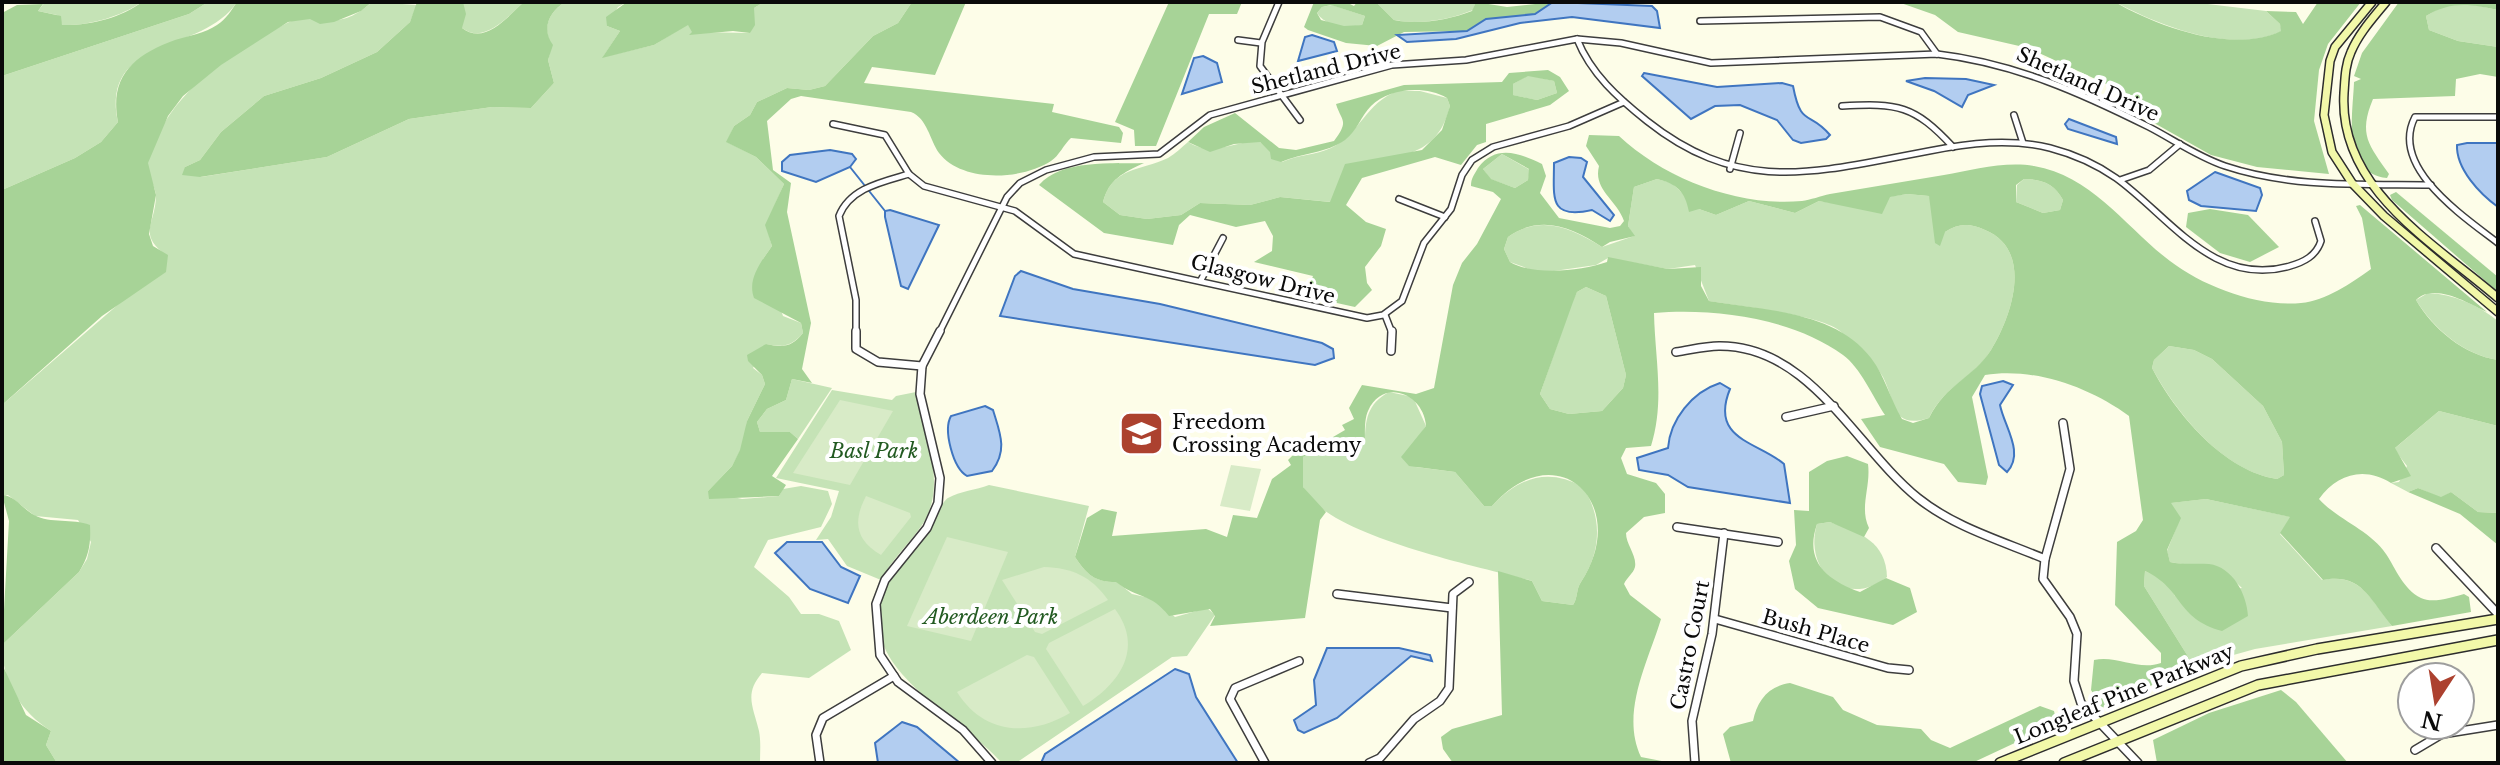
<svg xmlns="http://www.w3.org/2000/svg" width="2500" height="765" font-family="'Libre Baskerville',serif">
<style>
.green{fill:#c5e3b6}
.forest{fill:#a7d397;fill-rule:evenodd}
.pitch{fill:#d8ebc7}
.water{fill:#b2cdf0;stroke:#3f75c0;stroke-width:2}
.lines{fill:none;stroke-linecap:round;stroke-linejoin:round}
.stream{stroke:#3f75c0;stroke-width:2}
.minor-far1-casing{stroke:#3d3d3d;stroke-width:8}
.minor-casing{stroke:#3d3d3d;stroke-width:10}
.secondary-far1-casing{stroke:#2c2c2c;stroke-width:10}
.secondary-casing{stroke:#2c2c2c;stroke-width:12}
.minor-far1{stroke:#fff;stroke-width:5}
.minor{stroke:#fff;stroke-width:7}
.secondary-far1{stroke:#f2f8a9;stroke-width:7}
.secondary{stroke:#f2f8a9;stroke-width:9}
.labels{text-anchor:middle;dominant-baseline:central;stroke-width:8;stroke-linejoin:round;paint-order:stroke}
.street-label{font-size:20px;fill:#0a0a0a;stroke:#fff}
.poi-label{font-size:20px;fill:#0a0a0a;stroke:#fff;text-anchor:start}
.park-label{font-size:20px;font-style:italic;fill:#225a21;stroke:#fff}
</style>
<rect width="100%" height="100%" fill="#fdfde8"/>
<g class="green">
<path d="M45,2h97c-22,15 -54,24 -80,23l-5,-10 -19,-4z"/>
<path d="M208,2h29c-35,53 -137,33 -119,120l-17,20 -26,16 -73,32v-114l187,-62z"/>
<path d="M372,2l45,3 -7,17 -33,30 -56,26 -57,18 -43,36 -21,28 -15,7 16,10 126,-20 82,-38 83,-12 39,1 23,-25 -6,-23 4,-15c-11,-16 -3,-33 13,-43h62l-9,5 -11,19 13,5 -17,26 51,-12 34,-21 5,8 57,1 4,-25 10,-6h148l-14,21 -25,13 -48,50 -16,4 -22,-2 -30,14 -7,13 -16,11 -7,16 29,15 28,27 -18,41 6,21 -9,13 20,57 18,7 2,10c-11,13 -20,15 -37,11l-13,24 9,7 3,9 -18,37 -2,21 -13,24 -24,25 34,8 37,-3 4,-7 18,-3 27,5 4,13 -11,23 -53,13 -14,27 35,30 12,17h18l20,7 12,29 -42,28 -47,-5c-18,21 -9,33 -3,58 2,10 1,21 1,32h-703l-11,-18 5,-14c-30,-19 -49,-49 -49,-86l77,-73 8,-13 4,-17 -13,-22 -43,-4 -27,-21h-6v-90l119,-103 46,-46c-30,-22 -12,-31 -11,-59 0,-12 -11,-22 -8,-35 17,-67 81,-109 139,-139 30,-15 46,14 85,-21z"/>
<path d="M463,2h61c-16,14 -39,43 -62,26z"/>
<path d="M1376,2h100l-3,8c-24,10 -54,15 -79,10z"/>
<path d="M2115,2h76l75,9 14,13 2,7c-51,24 -121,-5 -167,-29z"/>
<polygon points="2470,4 2498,10 2498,47 2458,41 2429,30 2426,16 2445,5"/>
<path d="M1332,5l33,11 -3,9c-15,3 -36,2 -45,-12l5,-6z"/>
<polygon points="1528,75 1554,81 1557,93 1537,100 1512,95 1513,84"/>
<path d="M1398,91h22l27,7 3,8c-13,53 -52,49 -96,59l-23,37 -51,-5 -30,8 -50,-2 -19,12 -34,4 -27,-4 -17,-13c9,-35 37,-31 65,-44 7,-4 14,-11 20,-16 26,16 45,-2 72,0l22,20c15,-7 34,-7 49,-14 29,-14 35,-46 67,-57z"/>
<polygon points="1502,154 1530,170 1528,180 1515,188 1490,179 1483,169"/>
<path d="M1657,179l15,4 27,26 17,6 33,-14 46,12 24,-12 20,3 68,-10 22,2 16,36c13,-9 25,-9 40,-2 49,20 27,86 6,120 -17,28 -47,36 -62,68 -38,12 -33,-16 -46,-41 -8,-15 -29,-33 -42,-45 -18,-17 -104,-26 -132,-31l-14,-36 -27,4 -60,-11 -12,7 -56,8 -30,-11 -6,-13 4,-12c33,-23 63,-9 94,10l32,-11 -6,-10 6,-39z"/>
<path d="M2024,179c18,0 31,5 39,21l-3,10 -17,3 -27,-11 1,-17z"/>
<polygon points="1586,287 1606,296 1626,375 1623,388 1602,411 1569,414 1550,409 1540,394 1572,302 1577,292"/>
<path d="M2428,293c25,1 50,12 70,28v39c-34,-5 -64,-31 -82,-60z"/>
<path d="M2169,346l25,4 18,9 51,47 19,36 2,33 -7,4c-54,-8 -100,-65 -125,-111l2,-8z"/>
<polygon points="792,379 832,388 798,439 790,432 760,432 757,422 767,409 786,400"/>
<path d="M832,390l60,10 4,-4 20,-4c9,42 32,94 6,133 -13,19 -30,34 -41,55l-34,-14 -19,-27 -12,1 15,-23 8,-26 -63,-13z"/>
<path d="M1389,392l24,5 13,29 -7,10 -3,31 39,5 29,34h8c26,-28 56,-39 91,-19 20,31 18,65 -2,95 -5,7 -3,16 -8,23l-31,-4 -10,-20c-50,-14 -208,-45 -229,-94 -4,-10 -2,-21 0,-30 25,-15 41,-3 62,-13 0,-24 2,-40 24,-52z"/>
<polygon points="2439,411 2498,426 2498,513 2478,512 2451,492 2441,498 2418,488 2408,492 2391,483 2399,482 2407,466 2394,449"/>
<path d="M989,485l100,21 -14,51c12,18 20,25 42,25l15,12 22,5 21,18 32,-9 8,7 -28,41 -15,1 -156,106h-14c-58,-64 -181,-107 -92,-210 9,-11 31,-51 38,-55 12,-7 28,-8 41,-13z"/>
<path d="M2206,499l85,18 -11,17 42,46c40,-7 47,18 70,46l-137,23 -61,17 -50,-80 1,-15 23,11 7,14 67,-8c-30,-29 -34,-19 -72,-26l-3,-11 10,-25 -7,-23z"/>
<path d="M1830,522c30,10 56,20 57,55 -41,33 -84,-7 -70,-53z"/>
</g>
<g class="forest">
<path d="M142,2h66l-19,12 -187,62v-63l15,-8 26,-1 -5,7 23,5 1,9c26,1 59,-7 80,-23z"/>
<path d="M237,2h135l-11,9 -27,11 -14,2 -10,-5 -22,3 -67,43 -38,31 -15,20 -20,47 8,32 -7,39 4,12 15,9 -2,17 -64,44 -100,89v-215l73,-32 26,-16 17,-20c-9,-46 16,-67 57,-82 14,-4 30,-7 42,-15 9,-6 14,-14 20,-23z"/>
<path d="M417,2h46l3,12 -4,14c23,18 46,-12 62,-26h41c-16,10 -24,27 -12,43l-5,15 6,23 -23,25 -39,-1 -83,12 -82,38 -127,20 -18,-2 3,-8 15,-7 21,-28 43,-36 57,-18 56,-26 33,-30z"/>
<polygon points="627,2 764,2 754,8 755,25 750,33 733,31 689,35 692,32 688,25 654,45 602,58 620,31 607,26 606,17"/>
<path d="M912,2h54l-31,73 -63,-8 -8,16 190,21 -2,8 67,15 4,6 -2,10 -50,-5c-7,6 -12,18 -20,23 -29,19 -89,22 -112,-8 -9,-13 -12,-35 -28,-41l-110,-16 -10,3 -24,22 6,49 18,13 -4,29 24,111 -9,46 10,14 -20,-4 -6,21 -19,9 -10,13 3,10h30l8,7 -26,37 14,9 -7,11 -70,3 -1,-8 24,-25 8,-16 7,-29 18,-37 -3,-9 -14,-14 -1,-6 19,-11c17,4 26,3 37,-11l-2,-10 -47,-25c-7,-19 7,-36 18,-52l-7,-21 19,-41 -28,-27 -30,-15 8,-16 16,-11 7,-13 30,-14 22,2 16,-4 48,-50 25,-13z"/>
<polygon points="1169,2 1242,2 1237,14 1209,14 1156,146 1135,146 1134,130 1115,122"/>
<path d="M1314,2h32l8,4 3,-4h19l18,18c25,5 55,0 78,-9l4,-9 31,5 46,-5 -18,12 -49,5 -19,12 -63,1 -27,14 -31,-3 -38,-13 -4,-3zM1331,5l34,11 -3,9 -18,1 -23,-6 -4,-7 5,-6z"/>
<path d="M1898,2h217c43,25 118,52 166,29l-1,-7 -14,-13 30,1 7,12 15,-22h43l-33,42 -9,26 -5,51 15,53 -72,-7 -46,-12 -64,-36 9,-12 -128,-59 -70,-16 -23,-17z"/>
<path d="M2399,2h99v8c-28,-6 -47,-9 -72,6l3,14 29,11 40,6v30l-18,-3 -24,5 -1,17 -82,3c-15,36 -4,46 16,75l-2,4c-46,-5 -34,-64 -33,-96l7,-3 -7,-3 8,-23z"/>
<path d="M1548,70l12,7 9,14 -19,14 -64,19v18l-9,3 -16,20 -26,-8 -73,21 -16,27 20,17 20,7 -5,17 -16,21 2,16 5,7 -17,17 -50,-11 8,-20 -59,-14 18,-11 1,-15 -8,-15 -29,6 -46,-12 -11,10 -6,20 -69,-12 -65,-48c22,-26 73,-21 105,-22 -21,10 -35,16 -41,39l17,13 27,4 34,-4 19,-12 50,2 30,-8 50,5 15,-38 77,-14 20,-20 8,-24 -3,-8c-22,-13 -58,-10 -76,8 -10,10 -14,25 -26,34 -18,13 -43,13 -64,22l-10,-3 -1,-7 -10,-10 -26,2 -24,8 -22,-10 16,-15 31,-14 44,35 17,2 38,-9c16,-21 7,-20 2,-37l68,-19 98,-3 7,-9zM1528,76l26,5 3,12 -20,7 -24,-5v-11z"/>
<path d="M1589,135l30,1c46,43 119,71 183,65 8,-1 19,-5 28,-7 38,-6 76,-13 114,-19 28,-5 61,-14 90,-9 59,10 92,62 136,95 34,26 88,46 131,42 25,-2 50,-20 70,-34l-9,-51 -6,-12 4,-1 127,107c-19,-9 -53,-30 -71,-12 17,29 48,55 82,60v66l-59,-15 -44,37 16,28 -20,7c-27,-17 -54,-9 -72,16 19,21 51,31 67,55 10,15 17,35 35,44 12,6 31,-1 43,-4l5,3 2,15 -79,14c-23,-27 -30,-53 -69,-46l-43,-47 10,-16 -84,-18 -35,4 10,15 -14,32 3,12c14,3 25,1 39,2 24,3 38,31 39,52l-26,15c-47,-13 -38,-42 -77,-60l-1,15 50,80 -92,42 -11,-18 3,-30c23,-5 44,11 67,3v-10l-46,-48 2,-63 19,-11 7,-11 -14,-104c-40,-29 -95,-49 -144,-41l-13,22 16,80 -2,8 -28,-3 -14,-18 -64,-17 -19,-28 24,-4c-12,-18 -25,-48 -42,-60 -51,-37 -128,-47 -189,-42 1,46 11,88 -3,133l-25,2 -5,10 6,16 29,9 9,11v19l-21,4 -18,16c0,12 11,22 9,34 -2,7 -8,10 -11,17l6,11 31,24c-13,43 -41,94 -20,138l31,6h-219l-10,-14 -2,-12 11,-8 50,-14 -4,-144 34,10 10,20 31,4c5,-7 3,-16 8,-23 51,-78 -24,-150 -89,-76h-8l-29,-34 -46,-6 -8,-9 25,-31c-2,-32 -43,-49 -58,-15 -4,9 -3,23 -3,33l-5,5 -33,-3 -24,11v30l23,25 -6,8 -15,98 -95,8 5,-10 -5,-7 -41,7c-19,-24 -30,-16 -53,-34 -21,0 -29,-7 -41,-25l12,-39 15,-9 15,3 -5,24 94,-7 21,8 6,-22 24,3 15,-39 19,-14 -3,-5 6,-6h10l41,-24 -3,-5 12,-6 -5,-11 13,-23 54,9 18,-6 19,-103 9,-22 15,-19 24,-45 -8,-7 -22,-6c0,-8 3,-11 7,-18 18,-24 41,-15 64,-4l4,12 -6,17 19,25 51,10 10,-2 4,-5c-8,-22 -31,-31 -25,-55l-13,-20zM1502,154l27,15 -1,11 -13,8 -24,-9 -8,-10zM1657,179c20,5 28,12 32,33l10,-3 17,6 33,-14 46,12 24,-12 63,13 8,-17 17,-3 22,2 6,47 5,3 5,-14c13,-9 25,-9 40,-2 49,20 27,86 6,120 -18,28 -45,34 -62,68l-16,5 -11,-4c-12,-20 -17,-43 -31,-61 -35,-47 -108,-48 -162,-57l-8,-15v-19l-33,2 -60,-12 -1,5c-26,9 -73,14 -97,0l-6,-13 4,-12c32,-23 64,-10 94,10l8,-5 25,-6 -7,-10 6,-39zM2024,179c18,0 31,5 39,21l-3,10 -17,3 -27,-11v-17zM1586,287l20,9 20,79 -3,13 -21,23 -33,3 -19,-5 -10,-15 33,-92 4,-10zM2169,346l25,4 18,9 51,47 19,36 2,33 -7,4c-53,-8 -101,-65 -125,-111l2,-8z"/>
<polygon points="2396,192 2498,277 2498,292 2392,200 2390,195"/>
<polygon points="2210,209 2248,215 2279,247 2250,262 2220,253 2186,227 2188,213"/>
<path d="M1847,456l21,8c3,23 -9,43 1,64l-5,9 -34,-15 -13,2c-13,38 10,56 43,68l26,-14 24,10 7,24 -24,13 -75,-17 -23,-19 -6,-28 7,-16 -2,-35 15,1v-39l18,-11z"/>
<polygon points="2418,488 2441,497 2451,492 2478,512 2498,513 2498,545 2460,514 2408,492"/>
<path d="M2,495c12,0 21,14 32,20 17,9 38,3 56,10 1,19 -1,31 -11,47l-77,73 7,-124z"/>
<polygon points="2,664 26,715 51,731 46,745 57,763 2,763"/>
<path d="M1790,683l43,14 10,13 34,15 44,4 10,11 19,8 90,-42 14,5 2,9 -9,8 -75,35h-241l-8,-29 7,-7 23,-6c4,-20 15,-35 37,-38z"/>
<polygon points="2281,690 2296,702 2348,763 2157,763 2153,740 2209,713"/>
</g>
<g class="pitch">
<polygon points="840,400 893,411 850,485 793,473"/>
<polygon points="1231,465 1261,469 1250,511 1220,506"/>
<path d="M866,496l44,17 1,4 -30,38c-26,-15 -28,-34 -15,-59z"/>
<polygon points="947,537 1008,552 971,641 907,626"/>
<path d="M1044,567c28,1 47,9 64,33l-66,34 -7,-2 -33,-52z"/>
<path d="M1115,609c29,39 5,75 -32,97l-37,-57 3,-6z"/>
<path d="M1027,655l7,2 36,56c-41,24 -86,22 -113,-21z"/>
</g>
<g class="water">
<polygon points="1553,2 1652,6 1657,11 1660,28 1572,17 1520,23 1456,39 1407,42 1397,35 1467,31 1486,19 1535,14"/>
<polygon points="1312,35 1334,42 1337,51 1298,61 1305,37"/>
<polygon points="1203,56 1217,63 1222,82 1182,94 1194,58"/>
<path d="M1644,73l73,14 65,-4 11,3c8,42 16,24 37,49l-4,4 -25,4 -8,-3 -16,-20 -37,-15 -25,1 -24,13 -49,-43z"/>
<polygon points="1925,78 1966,79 1994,85 1968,95 1962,107 1934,91 1906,81"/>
<polygon points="2069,119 2116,137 2117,144 2068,129 2065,124"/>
<path d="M2467,143h31v64c-18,-13 -42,-38 -41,-62z"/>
<polygon points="830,150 852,154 856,159 850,167 816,182 782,171 782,162 790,155"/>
<path d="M1569,157l12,1 6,4 -4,15 31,38 -4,6 -18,-11c-44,10 -38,-13 -38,-47z"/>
<polygon points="2215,172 2260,188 2262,195 2256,211 2201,206 2189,200 2187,191"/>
<polygon points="890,210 939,225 908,289 901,286 885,217 885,211"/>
<polygon points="1021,271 1073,289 1160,304 1322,343 1333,349 1334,358 1315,365 1000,316 1015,276"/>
<path d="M2003,381l10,4 -13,20c4,21 25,48 7,67l-8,-7 -19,-71 2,-8z"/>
<path d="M1720,383l10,6c-21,51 29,53 54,75l6,39 -102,-16 -20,-12 -29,-5 -2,-12 31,-10c2,-28 24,-56 52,-65z"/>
<path d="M985,406l8,4c7,23 15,40 -1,61l-25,5c-14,-8 -24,-46 -16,-60z"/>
<polygon points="787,542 822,542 841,567 860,576 848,603 810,589 775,553"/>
<polygon points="1327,648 1399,648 1430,655 1432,661 1411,656 1337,718 1304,733 1298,730 1294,720 1316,705 1314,680"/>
<polygon points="1175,669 1189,674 1196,697 1238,763 1041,763 1045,754"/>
<polygon points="902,722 917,727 960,763 878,763 875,743"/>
</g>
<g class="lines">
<polyline class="stream" points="850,167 885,211"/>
<defs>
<g id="minor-far1">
<polyline points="1279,2 1262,42 1260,66 1300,120"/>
<polyline points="1700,21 1880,17 1921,32 1937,54"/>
<path d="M1577,39c14,35 41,59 70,82 96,76 172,50 282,30 40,-8 81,-13 121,-3 23,6 46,16 66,30 54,39 98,110 174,88 14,-4 26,-10 31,-25l-6,-20"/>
<polyline points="1238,40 1261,43"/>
<path d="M1842,106c56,-3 72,-1 111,41"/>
<polyline points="2014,115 2023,143"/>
<path d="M2498,117h-83c-26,50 48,99 83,126"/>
<polyline points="833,124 885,135 909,174 924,186 1015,211 1074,254 1367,318 1383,315 1402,301 1424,243 1451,209 1462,175 1472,160 1493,147 1569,126 1624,102"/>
<polyline points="1730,169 1740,133"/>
<polyline points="2120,180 2149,170 2180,144"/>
<polyline points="1399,199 1445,217"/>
<polyline points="1201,280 1223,238"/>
<polyline points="1385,315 1392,333"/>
<path d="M856,333v-33l-17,-84c11,-28 43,-34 70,-42"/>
<path d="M939,333l68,-136 13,-14 26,-13 48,-13 65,-3 51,-39 182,-50 74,-5 111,-21 44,4 90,20 226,-9c77,9 144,39 212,73 25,13 49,30 76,39 66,22 137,18 206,19"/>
</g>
<g id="minor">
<polyline points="856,331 856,349 878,362 922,366"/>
<polyline points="940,331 922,366 920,394 940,478 938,503 927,528 885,580 876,604 880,655 898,682 963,730 992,763"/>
<polyline points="1391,351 1392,331"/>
<path d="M1676,352c14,-2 29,-6 43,-6 91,-1 137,102 199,152 36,29 84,43 127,61"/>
<polyline points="1786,417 1834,406"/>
<polyline points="2063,423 2070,469 2045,559 2043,579 2070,617 2077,634 2074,681 2081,703 2138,763"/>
<polyline points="1677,527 1778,542"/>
<polyline points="2436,548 2498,614"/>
<polyline points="1337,594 1452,608"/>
<polyline points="1715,619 1888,668 1909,670"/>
<polyline points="2415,750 2442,734 2498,725"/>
<polyline points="820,763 816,735 823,718 894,676"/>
<polyline points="1265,763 1230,699 1235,688 1299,661"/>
<polyline points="1369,763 1380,758 1414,719 1440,701 1449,688 1453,594 1469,582"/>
<polyline points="1695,763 1692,721 1712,634 1724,533"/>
</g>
<g id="secondary-far1">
<polyline points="2372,2 2335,47 2330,61 2324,115 2332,152 2352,183 2384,216 2498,312"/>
<path d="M2386,2c-13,16 -27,31 -35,50 -6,13 -6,27 -7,41 -6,96 90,150 154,205"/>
</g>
<g id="secondary">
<polyline points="2000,763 2241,666 2317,649 2498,619"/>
<polyline points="2064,763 2258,685 2498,640"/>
</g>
</defs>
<use href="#minor-far1" class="minor-far1-casing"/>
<use href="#minor" class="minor-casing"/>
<use href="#secondary-far1" class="secondary-far1-casing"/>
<use href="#secondary" class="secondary-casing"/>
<use href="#minor-far1" class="minor-far1"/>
<use href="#minor" class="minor"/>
<use href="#secondary-far1" class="secondary-far1"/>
<use href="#secondary" class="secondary"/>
</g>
<defs>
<symbol id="school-square" viewBox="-11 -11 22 22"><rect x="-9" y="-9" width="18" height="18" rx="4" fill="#ac412f" stroke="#fff"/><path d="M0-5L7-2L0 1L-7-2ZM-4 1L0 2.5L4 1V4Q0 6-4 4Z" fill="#fff"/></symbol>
</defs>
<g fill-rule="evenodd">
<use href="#school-square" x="1116" y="408" width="51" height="51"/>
</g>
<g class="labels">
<g class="street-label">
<text transform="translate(1326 69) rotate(-14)">Shetland Drive</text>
<text transform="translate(2088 84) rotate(24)">Shetland Drive</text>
<text transform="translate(1263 279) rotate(14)">Glasgow Drive</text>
<text transform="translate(1816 631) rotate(16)">Bush Place</text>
<text transform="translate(1690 645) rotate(-79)">Castro Court</text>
<text transform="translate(2124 694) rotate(-22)">Longleaf Pine Parkway</text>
</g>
<g class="poi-label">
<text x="1172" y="422">Freedom<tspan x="1172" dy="23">Crossing Academy</tspan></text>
</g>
<g class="park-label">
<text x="874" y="451">Basl Park</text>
<text x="991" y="617">Aberdeen Park</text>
</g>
</g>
<rect width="2500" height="765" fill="none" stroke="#0a0a0a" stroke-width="8"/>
<g transform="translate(2436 701) rotate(192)"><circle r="38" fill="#ffffff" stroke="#9d9d9d" stroke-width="2"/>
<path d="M0-6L14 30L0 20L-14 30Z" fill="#ac412f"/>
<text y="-12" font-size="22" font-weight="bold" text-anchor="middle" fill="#0a0a0a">N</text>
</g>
</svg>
